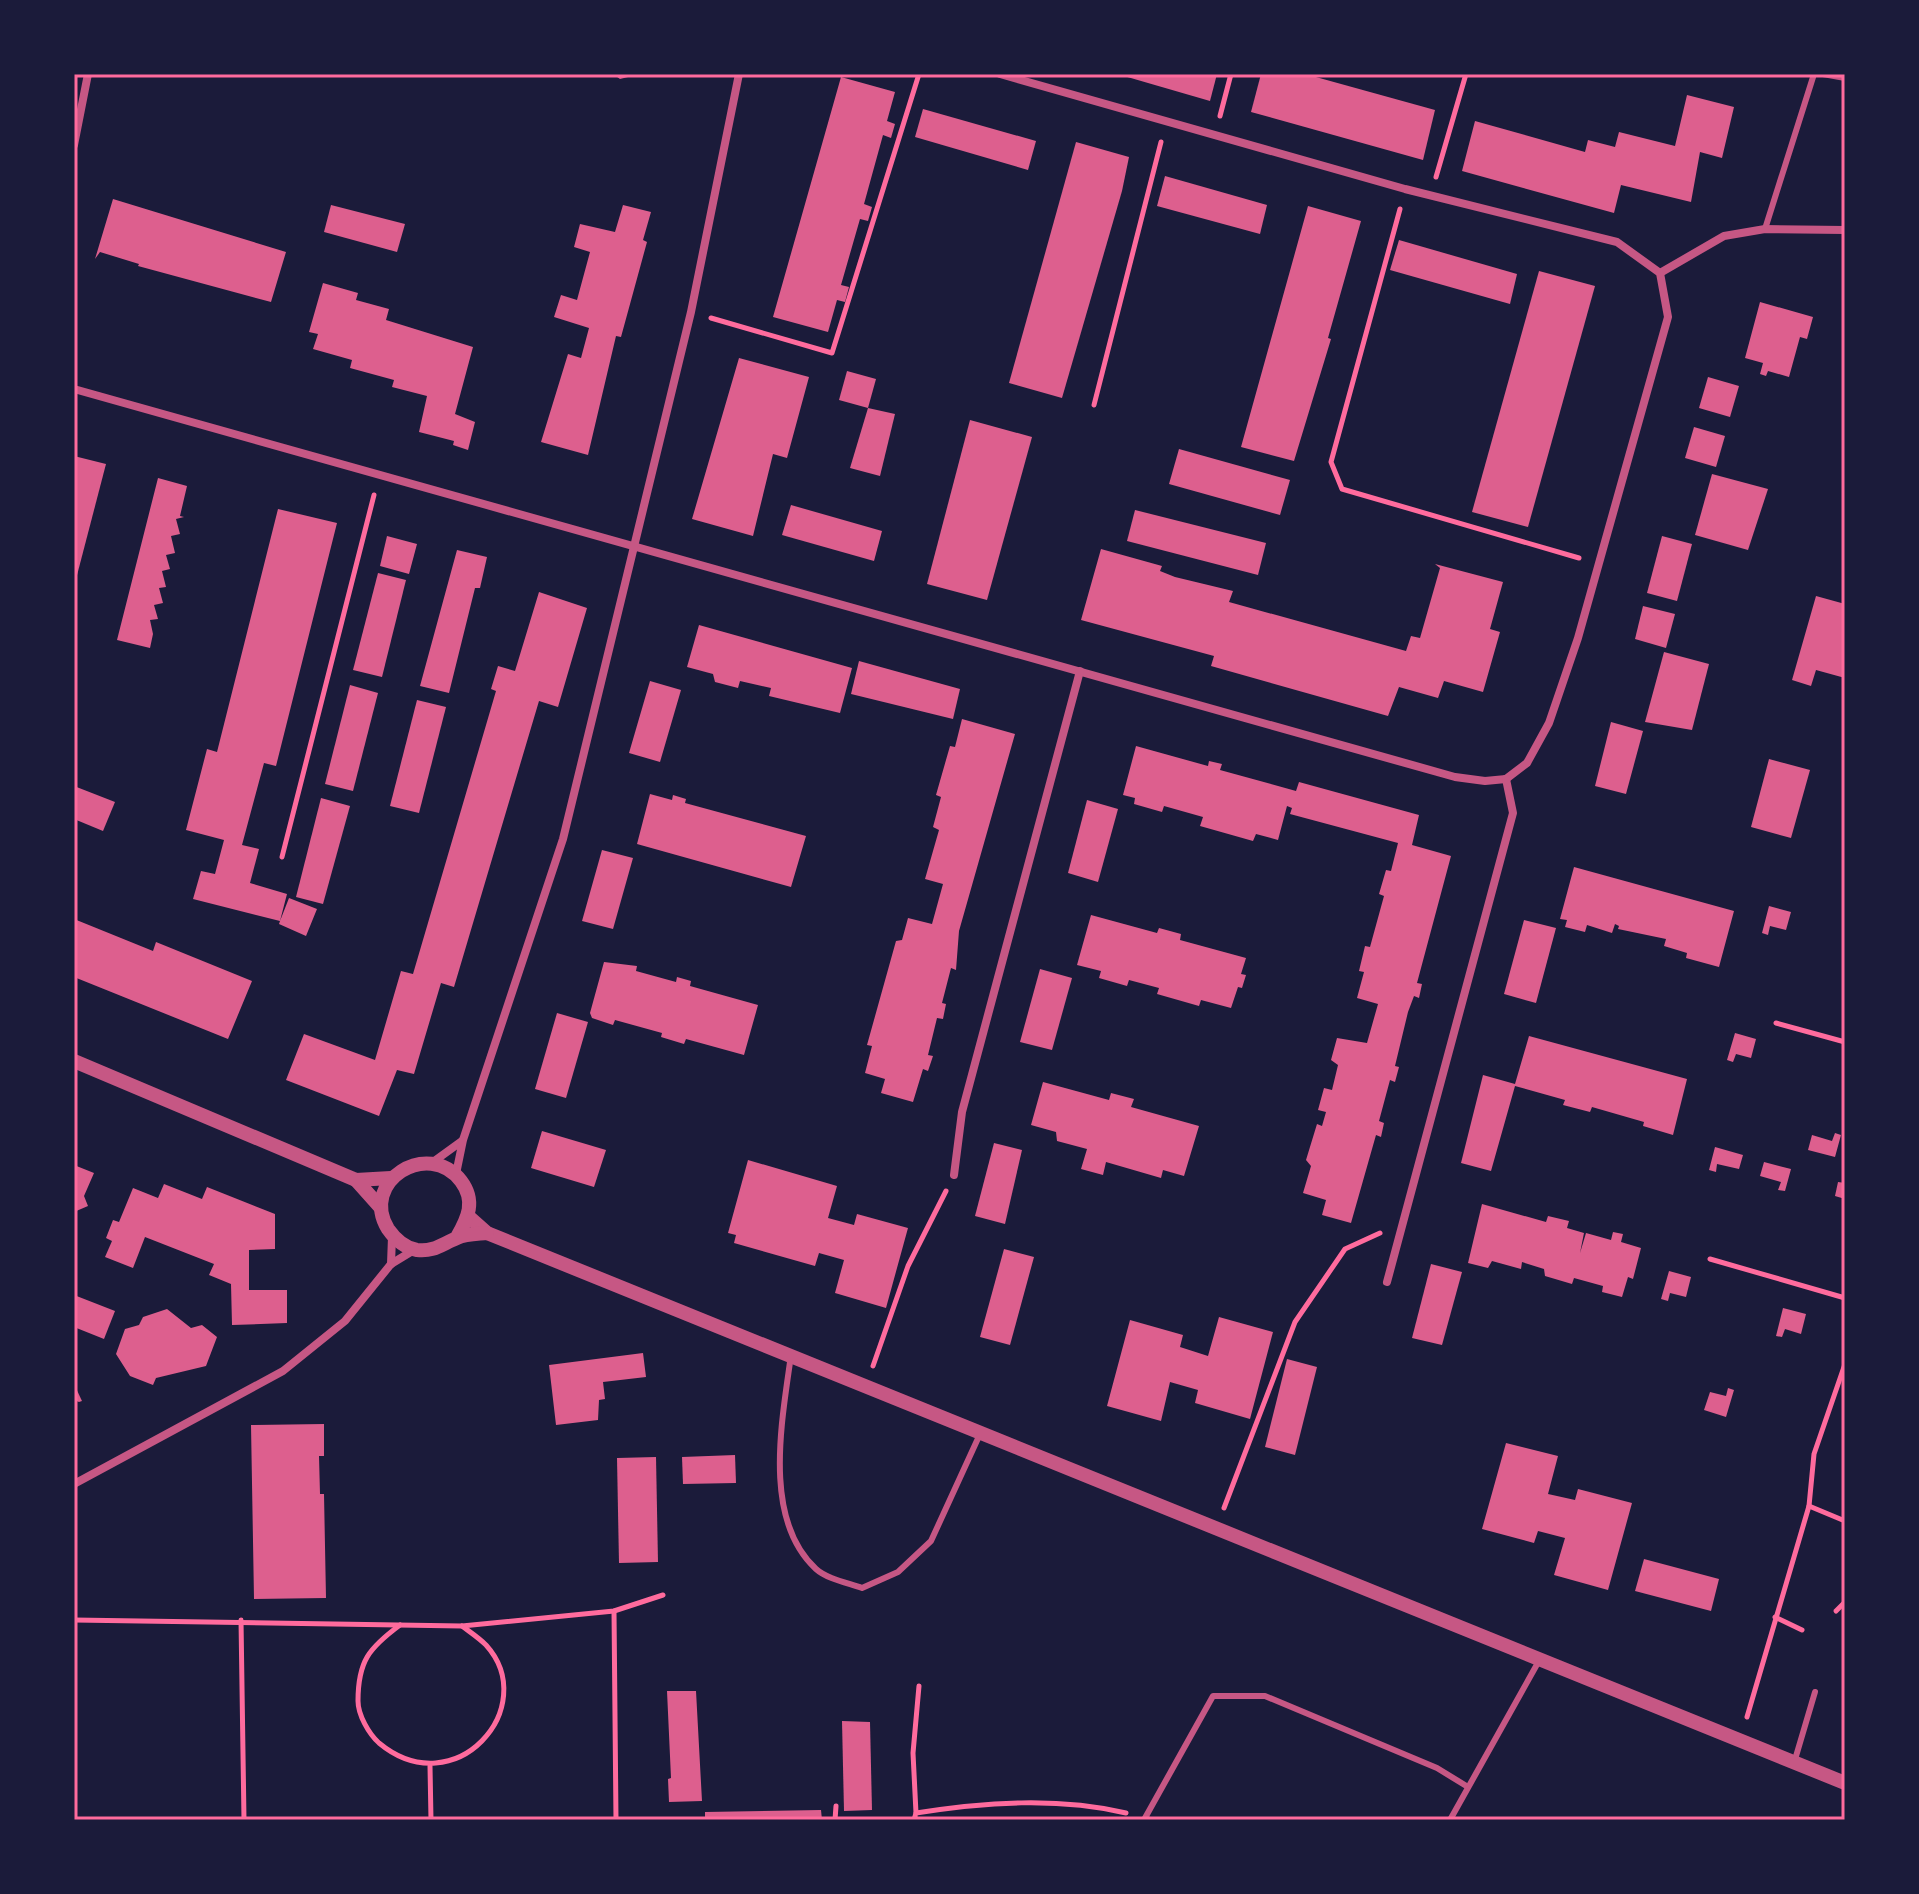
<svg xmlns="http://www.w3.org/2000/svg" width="1919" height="1894" font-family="'Zilla Slab',serif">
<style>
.building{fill:#dd5f8e}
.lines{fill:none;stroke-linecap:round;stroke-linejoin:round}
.path{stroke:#ff6b9d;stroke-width:5}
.service{stroke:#c65784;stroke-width:6}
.minor{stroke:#c65784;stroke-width:8}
.tertiary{stroke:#c65784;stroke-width:14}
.neatline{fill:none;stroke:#ff6b9d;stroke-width:3}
</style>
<rect width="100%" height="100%" fill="#1b1b3a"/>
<g class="building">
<polygon points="613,74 636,74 636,75 620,79"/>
<polygon points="1117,74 1217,74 1210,101"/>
<polygon points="1261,74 1305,74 1435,110 1423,160 1251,112"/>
<polygon points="841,77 895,92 887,121 895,124 891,138 883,135 864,204 872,207 868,221 860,219 841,285 849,287 845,302 837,300 828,332 773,317"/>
<polygon points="1687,95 1734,107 1722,158 1700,152 1691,202 1621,185 1614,213 1462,171 1475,121 1585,152 1588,140 1615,147 1619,132 1675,146"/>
<polygon points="923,109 1036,141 1028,170 915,137"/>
<polygon points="1076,142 1129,157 1122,191 1062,398 1009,383"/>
<polygon points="1165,176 1267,205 1260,234 1157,206"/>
<polygon points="113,199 286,252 271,302 138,266 139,264 100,252 95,259"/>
<polygon points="331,205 405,224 397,252 324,232"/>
<polygon points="623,205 651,212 643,240 647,242 621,337 616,336 588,455 541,442 568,354 581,358 589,328 554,317 561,295 577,300 590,252 574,247 580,224 615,232"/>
<polygon points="1308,206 1361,221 1328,338 1331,339 1294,461 1241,447"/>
<polygon points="1399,240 1517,274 1510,304 1390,270"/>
<polygon points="1539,271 1595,286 1528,527 1472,512"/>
<polygon points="323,283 358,293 356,300 389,309 386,320 473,347 455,414 475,422 468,450 453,445 454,441 419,432 427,396 392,387 394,380 350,368 352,360 313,349 318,334 309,332"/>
<polygon points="1760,302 1813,317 1807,339 1800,337 1789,377 1768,371 1766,376 1760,374 1763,363 1745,358"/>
<polygon points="739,358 809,377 787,458 773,454 753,536 692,519"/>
<polygon points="847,371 876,379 868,408 839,400"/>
<polygon points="1708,377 1739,386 1730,417 1699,408"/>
<polygon points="868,408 895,414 880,476 850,468"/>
<polygon points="970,420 1032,437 987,600 927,584"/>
<polygon points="1694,427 1725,436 1716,467 1685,458"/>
<polygon points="1179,449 1290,480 1280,515 1169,484"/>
<polygon points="74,456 106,464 75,583 74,583"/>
<polygon points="1712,474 1768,489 1748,550 1695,535"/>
<polygon points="158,478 187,486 180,516 184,517 176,519 180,534 171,536 175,553 166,555 170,569 162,571 166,587 159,588 163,603 154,605 158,619 150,620 153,634 150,648 117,640"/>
<polygon points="791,505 882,531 874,561 782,535"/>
<polygon points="278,509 337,523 276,766 264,763 242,845 259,849 250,883 287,894 280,921 289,898 317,909 306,936 279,924 280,921 193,899 201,871 215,874 224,840 186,830 207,749 217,752"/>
<polygon points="1135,510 1266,543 1258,575 1127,541"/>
<polygon points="387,536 417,544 409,574 380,566"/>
<polygon points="1662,536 1692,544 1677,601 1647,593"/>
<polygon points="1101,549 1162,566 1160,571 1175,577 1233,591 1229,602 1406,651 1411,636 1420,638 1440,568 1435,564 1503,582 1490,629 1500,632 1483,692 1444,681 1438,698 1399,687 1388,716 1211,666 1214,656 1081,620"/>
<polygon points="457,550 487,557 480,588 475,588 449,693 420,686"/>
<polygon points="378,573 406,580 382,677 353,670"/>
<polygon points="539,592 587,608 558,707 539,701 454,987 441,983 414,1074 397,1070 379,1116 286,1080 304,1034 375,1060 401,971 413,974 496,691 491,689 498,666 515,671"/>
<polygon points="1816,596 1845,604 1845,678 1816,670 1811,686 1792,680"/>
<polygon points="1643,606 1675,614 1666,648 1635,639"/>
<polygon points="699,625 852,668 840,713 769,696 771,688 740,681 738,688 715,682 713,674 687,667"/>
<polygon points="1664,652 1709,664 1692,730 1645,722"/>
<polygon points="859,661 960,689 953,719 851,694"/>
<polygon points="650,681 681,690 660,762 629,753"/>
<polygon points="350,685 378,693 353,791 325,784"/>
<polygon points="417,700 446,707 419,813 390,806"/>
<polygon points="962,719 1015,734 959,931 956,970 951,968 942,1003 946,1004 943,1019 937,1018 928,1055 933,1056 928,1071 923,1069 913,1102 881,1093 885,1079 865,1073 872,1046 867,1045 896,941 902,940 908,918 932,924 943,884 925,879 939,830 933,827 941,797 936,795 950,746 955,747"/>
<polygon points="1611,722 1643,731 1626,794 1595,786"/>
<polygon points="1136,746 1208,766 1209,761 1222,764 1220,770 1296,791 1299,782 1419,815 1412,845 1451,856 1417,983 1422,984 1419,998 1414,996 1408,1012 1395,1066 1399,1067 1395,1082 1390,1080 1379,1121 1384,1123 1381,1137 1376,1135 1351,1223 1322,1215 1326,1200 1303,1193 1311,1166 1306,1160 1317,1124 1322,1126 1326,1112 1318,1110 1324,1088 1332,1090 1338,1065 1331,1060 1337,1038 1367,1043 1378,1004 1357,998 1364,972 1359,971 1365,946 1370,947 1384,896 1379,894 1386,870 1391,871 1398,843 1290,814 1292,808 1287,806 1278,840 1256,834 1253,841 1200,826 1203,817 1164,806 1162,812 1134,804 1135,798 1123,795"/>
<polygon points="1769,759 1810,770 1791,838 1751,827"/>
<polygon points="74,786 115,802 103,831 74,819"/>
<polygon points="650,794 672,800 673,795 686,799 685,803 806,836 791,887 637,844"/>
<polygon points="321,798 350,806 323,904 296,897"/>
<polygon points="1087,800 1118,809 1098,882 1068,873"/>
<polygon points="602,850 633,858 613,929 582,921"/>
<polygon points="1574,867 1734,911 1719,967 1686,958 1687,953 1664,946 1666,939 1618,929 1619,926 1615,924 1612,933 1587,925 1585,932 1565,927 1567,920 1560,919"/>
<polygon points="1769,906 1791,912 1786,930 1770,926 1768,935 1762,933"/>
<polygon points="1091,915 1157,933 1159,928 1181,934 1180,940 1246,958 1241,974 1246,975 1242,988 1238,987 1231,1008 1201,1000 1199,1006 1157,994 1159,988 1129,980 1127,986 1099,978 1101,971 1077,965"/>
<polygon points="74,919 153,951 156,942 252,981 228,1039 74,977"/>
<polygon points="1524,920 1556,928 1536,1003 1504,994"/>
<polygon points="604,962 637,966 636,971 676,982 677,977 691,981 690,986 758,1005 744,1055 686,1039 684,1044 661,1037 662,1033 615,1020 613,1025 592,1018 590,1013"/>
<polygon points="1040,969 1072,978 1052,1050 1020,1042"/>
<polygon points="557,1013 588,1022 566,1098 535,1089"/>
<polygon points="1735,1033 1756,1039 1751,1058 1736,1054 1733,1062 1727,1060"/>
<polygon points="1529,1036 1687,1079 1673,1135 1643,1126 1644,1122 1592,1107 1590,1112 1563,1105 1565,1100 1515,1086 1491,1171 1461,1163 1483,1075 1515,1084"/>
<polygon points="1043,1082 1109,1100 1111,1093 1134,1099 1131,1107 1199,1126 1184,1176 1163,1170 1161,1178 1106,1162 1103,1175 1081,1169 1087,1149 1057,1141 1056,1132 1031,1125"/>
<polygon points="542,1131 606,1150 594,1187 531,1168"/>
<polygon points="1835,1133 1841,1135 1835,1157 1808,1150 1812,1135 1832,1141"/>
<polygon points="994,1143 1022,1150 1005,1224 975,1216"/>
<polygon points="1715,1147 1743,1155 1739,1169 1717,1164 1716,1172 1709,1170"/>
<polygon points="748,1160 837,1186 828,1218 854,1225 857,1214 908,1228 886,1308 835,1293 844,1260 819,1253 815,1266 734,1243 736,1235 728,1233"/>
<polygon points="1764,1162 1791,1169 1785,1191 1778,1190 1781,1182 1760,1176"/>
<polygon points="74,1165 94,1173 84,1196 88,1206 74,1212"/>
<polygon points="1838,1182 1845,1183 1845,1199 1835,1196"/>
<polygon points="164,1184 202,1199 207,1187 275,1214 275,1249 249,1250 249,1290 287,1290 287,1323 232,1325 231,1284 209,1275 214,1264 145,1237 133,1268 105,1257 112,1241 106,1238 113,1220 119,1222 133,1188 158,1198"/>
<polygon points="1482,1204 1546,1222 1548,1216 1569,1221 1567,1228 1584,1233 1580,1253 1586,1233 1611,1240 1613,1232 1623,1234 1621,1242 1641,1248 1633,1279 1628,1277 1622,1297 1602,1292 1603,1286 1574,1278 1572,1284 1545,1276 1544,1269 1522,1262 1521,1269 1492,1261 1488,1268 1468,1263"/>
<polygon points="1004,1249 1034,1257 1010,1345 980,1337"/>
<polygon points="1431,1264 1462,1272 1442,1345 1412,1338"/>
<polygon points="1669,1271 1691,1277 1686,1297 1670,1293 1668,1301 1661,1299"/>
<polygon points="74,1295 115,1311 104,1339 74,1327"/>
<polygon points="1783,1308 1806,1314 1801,1334 1785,1329 1782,1337 1776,1336"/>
<polygon points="167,1309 191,1328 202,1325 217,1337 206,1366 156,1378 153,1385 130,1376 116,1354 125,1329 139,1325 143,1317"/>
<polygon points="1219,1317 1273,1332 1250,1419 1195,1403 1198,1390 1170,1382 1161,1421 1107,1406 1130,1320 1183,1335 1180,1347 1208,1356"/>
<polygon points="643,1353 646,1377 603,1382 605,1399 599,1400 598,1420 556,1425 549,1365"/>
<polygon points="1287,1359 1317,1367 1295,1455 1265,1447"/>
<polygon points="74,1384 82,1401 79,1402 74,1400"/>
<polygon points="1728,1388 1734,1390 1726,1417 1704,1410 1710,1392 1726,1396"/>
<polygon points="324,1424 324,1456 319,1456 320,1494 324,1494 326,1598 254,1599 251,1425"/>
<polygon points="1506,1443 1558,1456 1548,1494 1575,1500 1578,1489 1632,1503 1608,1590 1554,1575 1565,1538 1538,1531 1534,1543 1482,1529"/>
<polygon points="735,1455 736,1483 683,1484 682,1457"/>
<polygon points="656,1457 658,1562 619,1563 617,1458"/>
<polygon points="1644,1559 1719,1579 1711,1611 1635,1591"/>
<polygon points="667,1691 696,1691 702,1801 669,1802 668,1779 671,1778"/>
<polygon points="842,1721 870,1722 872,1810 844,1811"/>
<polygon points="821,1810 822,1820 705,1820 705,1812"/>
</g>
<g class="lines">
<g class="path">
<polyline points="1220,116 1231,74"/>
<polyline points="1436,177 1466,74"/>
<polyline points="1400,209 1331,462 1342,489 1579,558"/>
<polyline points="711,318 832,353 919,74"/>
<polyline points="1094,405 1161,142"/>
<polyline points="282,857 374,495"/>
<polyline points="1776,1023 1845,1042"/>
<polyline points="1710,1259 1845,1298"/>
<polyline points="873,1366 908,1266 946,1191"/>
<polyline points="1809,1506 1845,1521"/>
<polyline points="1224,1508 1295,1322 1345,1249 1380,1233"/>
<polyline points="614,1611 616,1820"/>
<polyline points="1836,1611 1845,1602"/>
<polyline points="1775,1617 1802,1630"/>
<polyline points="74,1620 462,1626 614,1611 663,1595"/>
<polyline points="241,1620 244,1820"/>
<path d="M400,1625c-31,23 -42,36 -42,76 0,14 11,33 21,42 76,63 163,-36 107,-98 -7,-7 -16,-13 -24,-19"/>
<polyline points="1747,1717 1809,1506 1814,1454 1845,1364"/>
<polyline points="430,1766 431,1820"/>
<polyline points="916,1813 913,1753 919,1686"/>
<polyline points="835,1820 836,1806"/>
<path d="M914,1820l2,-7c69,-11 142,-16 210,0"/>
</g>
<g class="service">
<polyline points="1823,74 1845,78"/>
<polyline points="1765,229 1814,74"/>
<path d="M791,1355c-9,66 -29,164 25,214 11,10 32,14 46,19l36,-16 33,-31 49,-107"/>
<polyline points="1794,1763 1815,1692"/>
<polyline points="1150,1820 1145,1818 1213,1696 1265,1696 1437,1768 1468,1787"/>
<polyline points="1450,1820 1540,1659"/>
</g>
<g class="minor">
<polyline points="1000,74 1405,189 1617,242 1660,273 1668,317 1578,638 1549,723 1527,763 1506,779"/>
<polyline points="74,145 88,74"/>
<polyline points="1660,273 1724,236 1765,229 1845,230"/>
<polyline points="74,389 1455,777 1485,781 1506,779"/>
<polyline points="433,1162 462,1141"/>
<polyline points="456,1174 463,1140 563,839 691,312 739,74"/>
<polyline points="954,1175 962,1112 1080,671"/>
<polyline points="391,1264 392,1237"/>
<polyline points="1387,1282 1513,813 1506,779"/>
<polyline points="74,1484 283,1371 345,1321 391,1264 414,1250"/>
</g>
<g class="tertiary">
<polyline points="74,1061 356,1180 391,1178"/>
<polyline points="356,1180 381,1208"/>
<polyline points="469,1217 487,1233 1845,1783"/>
<path d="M457,1237c11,-19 19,-36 4,-56 -33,-43 -102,1 -73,48 7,10 17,19 29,21 17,2 25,-6 40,-12 8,-4 21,-4 30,-5"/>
</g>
</g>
<rect width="1919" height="1894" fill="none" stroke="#1b1b3a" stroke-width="152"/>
<rect x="76" y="76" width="1767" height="1742" class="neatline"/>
</svg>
